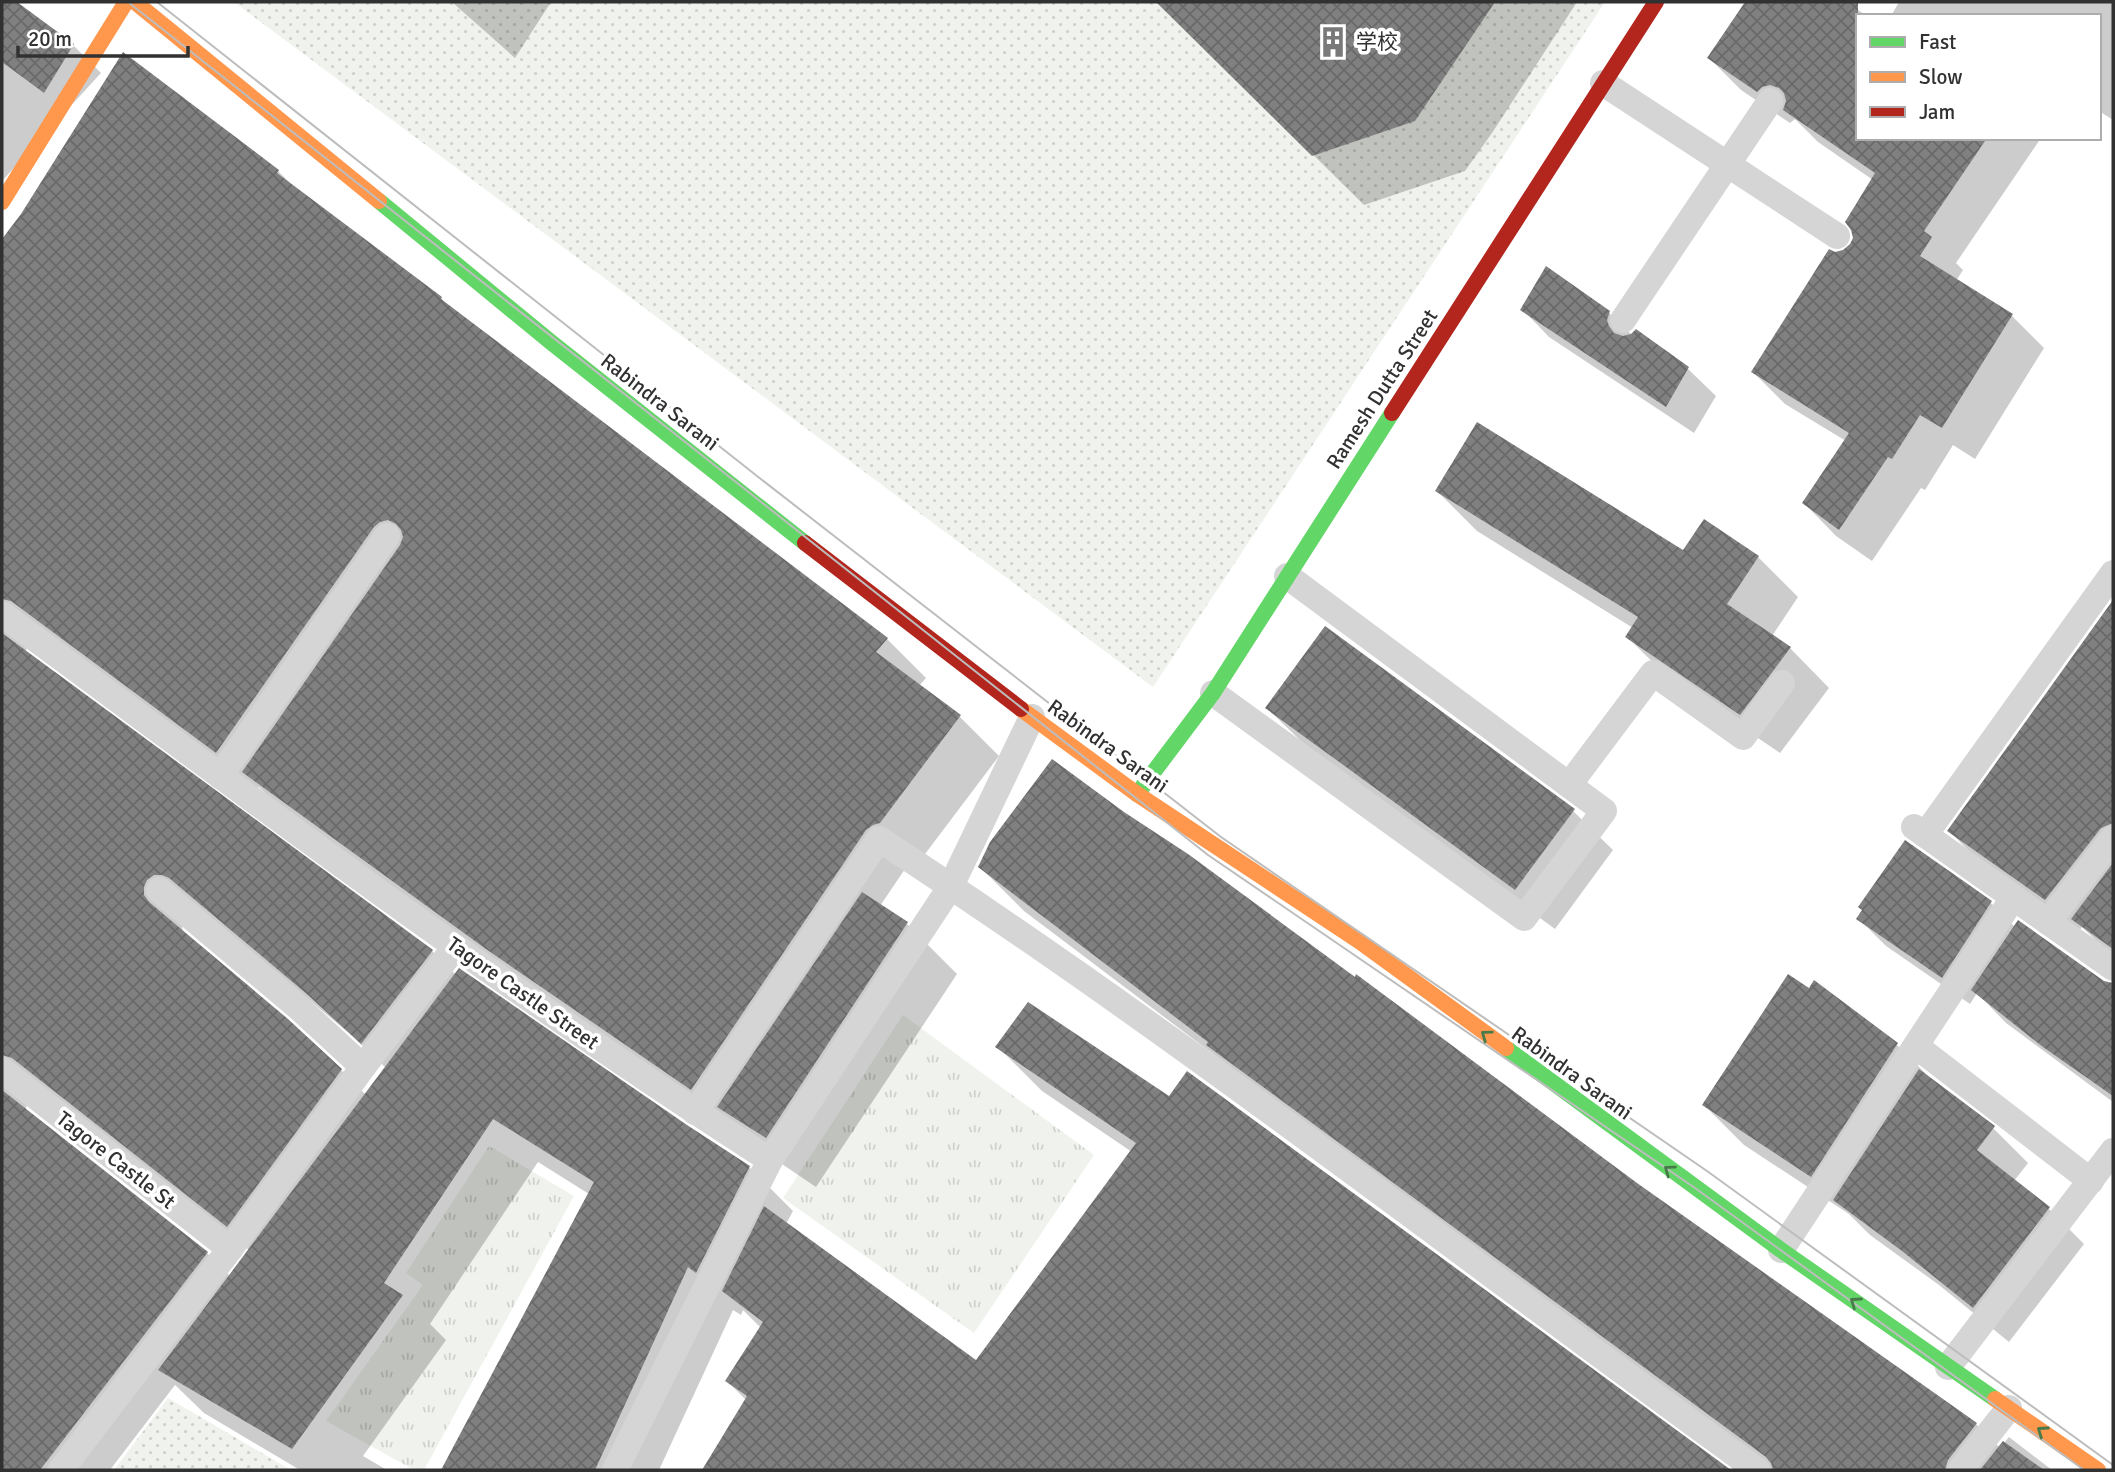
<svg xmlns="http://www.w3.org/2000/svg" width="2115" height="1472" font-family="Signika,'Noto Sans SC',sans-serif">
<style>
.grass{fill:url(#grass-tufts)}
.park{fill:url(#park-dots)}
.shadow{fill:#0003;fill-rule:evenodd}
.building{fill:url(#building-cross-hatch)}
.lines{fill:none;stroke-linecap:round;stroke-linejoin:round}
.lane{stroke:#d5d5d5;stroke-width:26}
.fast{stroke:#63d668;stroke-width:16}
.slow{stroke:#ff974d;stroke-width:16}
.jam{stroke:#b3261e;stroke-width:16}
.tram{stroke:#bdbdbd;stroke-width:2}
.oneway{stroke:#487b4a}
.labels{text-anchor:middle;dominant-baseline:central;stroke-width:7;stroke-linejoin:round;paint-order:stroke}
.poi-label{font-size:21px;fill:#313131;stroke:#fff;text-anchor:start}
.street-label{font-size:21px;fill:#313131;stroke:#fff}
</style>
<defs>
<pattern id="grass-tufts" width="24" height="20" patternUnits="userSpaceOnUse" patternTransform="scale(1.75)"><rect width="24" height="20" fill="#f0f3ed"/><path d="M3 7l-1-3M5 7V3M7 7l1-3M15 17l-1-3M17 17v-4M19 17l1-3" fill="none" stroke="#ced1cc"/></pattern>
<pattern id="park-dots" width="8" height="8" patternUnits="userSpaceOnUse" patternTransform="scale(1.75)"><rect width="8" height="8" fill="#f0f3ed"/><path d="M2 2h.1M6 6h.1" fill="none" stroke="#ced1cc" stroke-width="1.8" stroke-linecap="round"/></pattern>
<pattern id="building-cross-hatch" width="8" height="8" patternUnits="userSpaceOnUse" patternTransform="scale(1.75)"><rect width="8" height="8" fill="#808080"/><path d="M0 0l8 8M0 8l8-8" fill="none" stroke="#696969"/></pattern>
</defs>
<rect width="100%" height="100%" fill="#fff"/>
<g class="grass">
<polygon points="903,1015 1094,1155 974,1333 783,1198"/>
<polygon points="489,1146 574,1196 424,1470 414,1470 326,1421 423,1285 406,1273"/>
</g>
<g class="park">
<polygon points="234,2 1605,2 1153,687"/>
<polygon points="168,1398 291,1470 114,1470"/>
</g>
<g class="shadow">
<polygon points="2,2 14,2 73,45 101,73 2,181"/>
<polygon points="452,2 551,2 515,58"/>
<polygon points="1158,2 1577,2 1492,133 1465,171 1364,205"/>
<polygon points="1747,2 1846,2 1867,16 1858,16 1858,138 2041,138 1956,263 1963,270 1956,281 2012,316 2044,348 1975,459 1953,445 1925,490 1921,488 1872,561 1836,536 1804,503 1846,441 1785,404 1753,372 1835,253 1844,252 1852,245 1873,180 1818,142 1795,119 1790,123 1741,90 1709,58"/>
<polygon points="1899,2 2113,2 2113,120 2099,111 2099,16 1891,16"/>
<path d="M278,171l18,18 145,109 12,13 434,328 39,39 -7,8 41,31 39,39 -80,106 -14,7 -25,37 27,18 50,50 -141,213 -46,-31 -487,-345 -24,-24 -3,4 -227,-148 -4,10 407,298 24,24 293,192 44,44 -7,13 191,138 155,-210 -90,-61 -44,-44 172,52 18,-26 540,397h-1024l42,-70 -19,-19 34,-53 -18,-18 -2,5 -8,-5 -74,160h-216l146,-276 -51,-32 -108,162 16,16 -83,116 24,14h-87l-96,-57 -29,-28 -65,85h-108v-1200l3,-6 -3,-4v-17l20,-28zM210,917l140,117 36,34 -20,27 -25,-25 -158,-137 -1,-6zM53,1096l196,154 -19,26 -23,-23 -182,-142 4,-12z"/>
<polygon points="1522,309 1609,313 1632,335 1636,332 1688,369 1716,396 1694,433 1549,337"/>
<polygon points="1437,491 1684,553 1758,557 1798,597 1772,636 1790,648 1829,688 1780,753 1667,676 1627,637 1633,628 1477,531"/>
<polygon points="2113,603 2113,957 2082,927 2078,932 1982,864 1949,831"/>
<polygon points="1267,708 1573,811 1613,850 1555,929 1307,747"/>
<polygon points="980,867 1636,1184 1976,1424 2000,1448 2009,1437 2052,1470 1771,1470 1252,1089 1229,1066 1024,911"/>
<polygon points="1991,903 2015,927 2103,982 2113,985 2113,1102 2006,1023 1977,993 1970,1004 1886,946 1858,918"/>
<polygon points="1815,983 1897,1045 1936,1084 1993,1128 2028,1163 2014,1181 2049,1209 2084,1244 2009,1342 1939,1285 1870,1235 1849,1214 1744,1145 1704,1105"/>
</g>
<g class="building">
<polygon points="2,2 17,2 74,44 44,93 2,62"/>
<polygon points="1156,2 1495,2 1415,121 1312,156"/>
<polygon points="1745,2 1858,2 1858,138 1987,138 1924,231 1932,237 1920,256 2013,314 1942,428 1920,415 1892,459 1888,457 1839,530 1802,503 1849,433 1751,372 1829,249 1835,252 1843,250 1850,244 1853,238 1851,230 1845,222 1875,173 1783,110 1786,101 1784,93 1779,88 1770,85 1762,87 1757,92 1707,58"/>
<polygon points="123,52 279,170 277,173 442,297 441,299 888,638 876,652 961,715 880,823 873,825 866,830 691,1090 486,949 242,772 400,545 403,537 401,530 396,524 388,520 380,522 374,527 216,753 11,601 2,599 2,239 21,214"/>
<polygon points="1546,266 1610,311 1607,320 1609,326 1614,333 1623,336 1631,334 1636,329 1689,367 1666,407 1520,310"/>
<polygon points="1477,422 1683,550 1704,519 1759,556 1727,604 1791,647 1740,715 1625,637 1638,617 1435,491"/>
<polygon points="2113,600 2113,823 2101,828 2045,900 1947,831"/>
<polygon points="1325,626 1575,809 1515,890 1265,708"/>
<polygon points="2,633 433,950 361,1044 308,995 169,878 162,875 154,875 147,880 144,887 144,895 149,902 288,1019 342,1069 227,1227 12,1058 2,1055"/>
<polygon points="1052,759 1124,812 1188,854 1355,977 1356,974 1637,1183 1977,1423 1948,1460 1945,1470 1773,1470 1771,1463 1766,1457 1206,1045 1208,1042 978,867 990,842"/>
<polygon points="1905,840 1992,901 1942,978 1856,919 1862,910 1858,907"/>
<polygon points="2113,863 2113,949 2071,919"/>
<polygon points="862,892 908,922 766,1138 717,1107"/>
<polygon points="2018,920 2104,981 2113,983 2113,1096 2043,1047 1971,990"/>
<polygon points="459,968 687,1125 750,1166 696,1273 688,1267 595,1470 441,1470 594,1182 493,1119 384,1283 403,1295 292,1449 158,1370"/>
<polygon points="1788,974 1809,988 1814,980 1898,1043 1811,1177 1702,1105"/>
<polygon points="1028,1002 1169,1096 1187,1071 1731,1470 702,1470 747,1396 725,1381 763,1322 722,1291 764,1206 976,1360 1136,1143 995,1047"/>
<polygon points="1919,1069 1995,1126 1977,1150 2050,1207 1973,1308 1902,1251 1833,1200"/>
<polygon points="2,1090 208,1252 40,1470 2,1470"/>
<polygon points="2003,1441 2044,1470 1980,1470"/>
</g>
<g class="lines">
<g class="lane">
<polyline points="1603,83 1837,236"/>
<polyline points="1623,320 1770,101"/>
<path d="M2,614c252,187 503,376 768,546l-155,310"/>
<polyline points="1213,693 1524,918 1604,811 1287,576"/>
<polyline points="220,776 387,536"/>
<polyline points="1569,785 1653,673 1743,737 1782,683"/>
<polyline points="1914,827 2113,968"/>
<polyline points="1925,835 2113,573"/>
<polyline points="159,890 298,1007 363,1067"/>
<polyline points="2048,922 2113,838"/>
<polyline points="1916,1046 2091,1181"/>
<polyline points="2,1070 230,1249"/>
<path d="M695,1112l184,-273c302,197 586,420 878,631"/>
<polyline points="770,1160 951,886 1032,717"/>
<polyline points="1781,1250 2013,898"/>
<polyline points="1948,1367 2113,1151"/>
<polyline points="61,1470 230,1249 363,1067 455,947"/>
<polyline points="1960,1470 2009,1408"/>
</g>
<g class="fast">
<polyline points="379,201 552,343 805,543"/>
<polyline points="1137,794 1213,693 1392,413"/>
<polyline points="1506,1048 1781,1250 1995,1399"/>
</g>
<g class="slow">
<polyline points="135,2 379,201"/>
<polyline points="2,202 126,2"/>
<polyline points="1021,709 1137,794 1359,941 1506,1048"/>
<polyline points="1995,1399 2098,1470"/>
</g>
<g class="jam">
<polyline points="1392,413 1656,2"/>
<polyline points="805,543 1021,709"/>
</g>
<g class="tram">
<polyline points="128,2 1208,855 1695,1188 2084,1470"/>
<polyline points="157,2 757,476 1221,837 1707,1171 2113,1465"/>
</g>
</g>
<defs><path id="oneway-chevron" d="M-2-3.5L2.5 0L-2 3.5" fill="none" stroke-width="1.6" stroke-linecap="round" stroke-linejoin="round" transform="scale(1.75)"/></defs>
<g class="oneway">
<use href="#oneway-chevron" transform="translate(1486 1035) rotate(-144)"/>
<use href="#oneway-chevron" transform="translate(1669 1170) rotate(-144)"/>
<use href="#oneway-chevron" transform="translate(1855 1302) rotate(-145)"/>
<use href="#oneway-chevron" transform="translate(2042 1431) rotate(-145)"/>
</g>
<defs>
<symbol id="building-bare" viewBox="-9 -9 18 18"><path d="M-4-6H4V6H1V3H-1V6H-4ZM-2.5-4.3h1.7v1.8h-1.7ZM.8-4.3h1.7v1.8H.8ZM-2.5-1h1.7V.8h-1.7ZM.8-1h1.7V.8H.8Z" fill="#797979" stroke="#fff" stroke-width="2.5" paint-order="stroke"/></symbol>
</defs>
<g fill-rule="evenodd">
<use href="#building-bare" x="1311" y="20" width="44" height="44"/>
</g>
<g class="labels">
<g class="poi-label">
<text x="1356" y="42">学校</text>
</g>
<g class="street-label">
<text transform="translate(1382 389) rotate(-57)">Ramesh Dutta Street</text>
<text transform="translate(660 402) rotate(38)">Rabindra Sarani</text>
<text transform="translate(1108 746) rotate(36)">Rabindra Sarani</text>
<text transform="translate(523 993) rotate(35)">Tagore Castle Street</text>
<text transform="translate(1572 1073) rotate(36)">Rabindra Sarani</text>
<text transform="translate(116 1160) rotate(38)">Tagore Castle St</text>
</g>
</g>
<rect width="2115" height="1472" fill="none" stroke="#313131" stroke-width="7"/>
<rect x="1856" y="14" width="245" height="126" fill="#ffffff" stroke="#adadad" stroke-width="2"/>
<rect x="1870" y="37" width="35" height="10" fill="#63d668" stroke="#adadad" stroke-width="2"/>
<text x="1919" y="49" font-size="21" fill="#313131">Fast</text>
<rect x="1870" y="72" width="35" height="10" fill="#ff974d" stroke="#adadad" stroke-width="2"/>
<text x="1919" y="84" font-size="21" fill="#313131">Slow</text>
<rect x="1870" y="107" width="35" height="10" fill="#b3261e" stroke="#adadad" stroke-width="2"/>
<text x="1919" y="119" font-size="21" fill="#313131">Jam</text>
<path d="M18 46v10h170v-10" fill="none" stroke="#313131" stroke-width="3.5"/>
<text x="28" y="46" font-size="21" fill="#313131" stroke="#ffffff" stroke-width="5" paint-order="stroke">20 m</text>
</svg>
